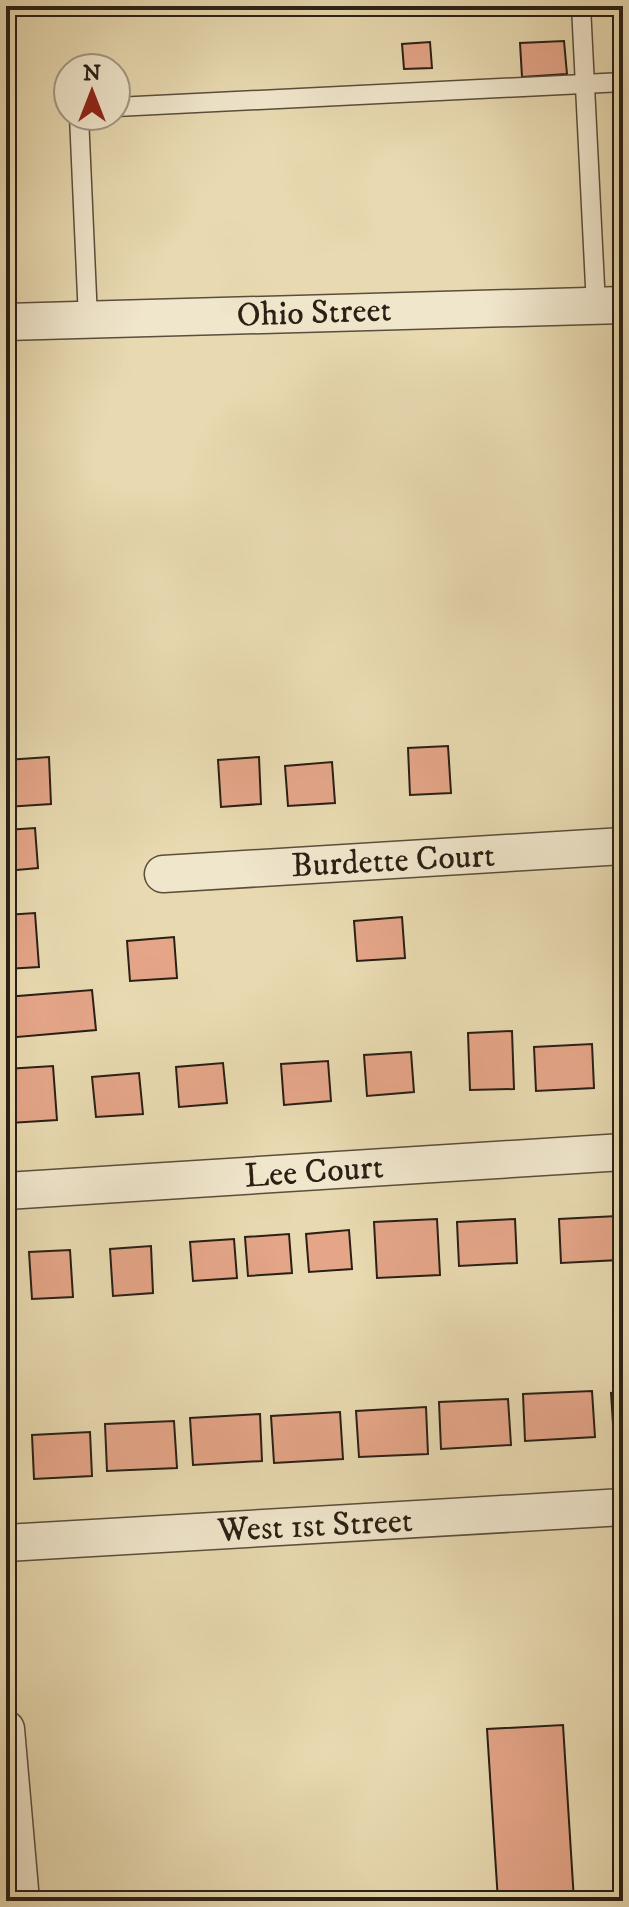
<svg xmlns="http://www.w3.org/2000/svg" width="629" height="1907" font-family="'IM FELL DW Pica',serif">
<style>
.building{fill:#e4a588;stroke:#2a2015;stroke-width:2}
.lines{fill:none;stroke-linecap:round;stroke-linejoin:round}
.lane-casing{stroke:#5a4e3c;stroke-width:21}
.street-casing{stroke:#5a4e3c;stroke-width:39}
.lane{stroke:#f0e6cc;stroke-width:18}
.street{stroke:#f0e6cc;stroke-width:36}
.labels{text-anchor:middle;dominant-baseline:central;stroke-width:6;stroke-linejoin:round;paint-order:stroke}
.street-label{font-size:34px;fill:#2a2015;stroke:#f0e6cc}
</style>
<rect width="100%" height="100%" fill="#e8d9b0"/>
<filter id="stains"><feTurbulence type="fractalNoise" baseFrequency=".0025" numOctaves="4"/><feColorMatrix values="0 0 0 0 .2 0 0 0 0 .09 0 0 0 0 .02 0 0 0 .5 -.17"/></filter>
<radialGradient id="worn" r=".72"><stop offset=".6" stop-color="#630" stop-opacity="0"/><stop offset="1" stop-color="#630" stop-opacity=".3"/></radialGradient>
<g class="building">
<polygon points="564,41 567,74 522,77 520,43"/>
<polygon points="430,42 432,68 404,69 402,44"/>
<polygon points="448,746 451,793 410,795 408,748"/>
<polygon points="49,757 51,804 6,807 6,760"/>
<polygon points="259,757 261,804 221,807 218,760"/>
<polygon points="332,762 335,803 288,806 285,766"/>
<polygon points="35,828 38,868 6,871 6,830"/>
<polygon points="35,913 39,967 6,969 6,915"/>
<polygon points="402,917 405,958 357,961 354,921"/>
<polygon points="174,937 177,978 130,981 127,941"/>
<polygon points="92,990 96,1030 6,1038 6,997"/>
<polygon points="512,1031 514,1089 470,1090 468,1033"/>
<polygon points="592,1044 594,1088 536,1091 534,1047"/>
<polygon points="411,1052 414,1092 367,1096 364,1055"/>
<polygon points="328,1061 331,1101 284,1105 281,1064"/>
<polygon points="223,1063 227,1103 179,1107 176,1067"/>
<polygon points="53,1066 57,1120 10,1123 6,1069"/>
<polygon points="139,1073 143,1114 96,1117 92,1077"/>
<polygon points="617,1216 619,1260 561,1263 559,1219"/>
<polygon points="437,1219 440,1275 377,1278 374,1222"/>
<polygon points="515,1219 517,1263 459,1266 457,1222"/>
<polygon points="349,1230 352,1269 309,1272 306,1234"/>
<polygon points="289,1234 292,1273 248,1276 245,1237"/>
<polygon points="234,1239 237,1278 193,1281 190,1242"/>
<polygon points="151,1246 153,1293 113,1296 110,1249"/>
<polygon points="70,1250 73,1297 32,1299 29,1252"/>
<polygon points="592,1391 595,1437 525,1441 523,1394"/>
<polygon points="623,1392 623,1439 614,1440 611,1393"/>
<polygon points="508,1399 511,1445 441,1449 439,1402"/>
<polygon points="426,1407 428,1454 359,1457 356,1411"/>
<polygon points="340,1412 343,1459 274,1463 271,1416"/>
<polygon points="260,1414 262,1461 193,1465 190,1418"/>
<polygon points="174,1421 177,1468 107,1471 105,1424"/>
<polygon points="90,1432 92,1476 34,1479 32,1435"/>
<polygon points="563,1725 574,1901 498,1901 487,1729"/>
</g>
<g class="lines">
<defs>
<g id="lane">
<polyline points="581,6 596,306"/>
<polyline points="116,107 623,82"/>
<polyline points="79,116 88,319"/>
</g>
<g id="street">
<polyline points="6,322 623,305"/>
<polyline points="163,874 623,846"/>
<polyline points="6,1191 623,1152"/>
<polyline points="6,1543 623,1507"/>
<polyline points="6,1729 21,1901"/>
</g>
</defs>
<use href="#lane" class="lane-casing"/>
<use href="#street" class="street-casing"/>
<use href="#lane" class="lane"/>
<use href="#street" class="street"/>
</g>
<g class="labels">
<g class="street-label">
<text transform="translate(314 313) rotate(-2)">Ohio Street</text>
<text transform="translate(393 861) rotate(-3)">Burdette Court</text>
<text transform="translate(314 1172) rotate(-4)">Lee Court</text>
<text transform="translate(315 1526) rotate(-3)">West 1st Street</text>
</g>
</g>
<rect width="629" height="1907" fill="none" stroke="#e8d9b0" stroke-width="32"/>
<rect x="8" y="8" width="613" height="1891" fill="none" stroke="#2a2015" stroke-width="4"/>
<rect x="16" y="16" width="597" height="1875" fill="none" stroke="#2a2015" stroke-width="2"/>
<g transform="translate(92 92)"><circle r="38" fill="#f0e6cc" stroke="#a19783" stroke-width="2"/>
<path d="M0-6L14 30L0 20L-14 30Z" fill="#8f2418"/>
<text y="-12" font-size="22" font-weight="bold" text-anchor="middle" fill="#2a2015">N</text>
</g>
<rect width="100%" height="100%" filter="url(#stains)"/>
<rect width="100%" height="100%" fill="url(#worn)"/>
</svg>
